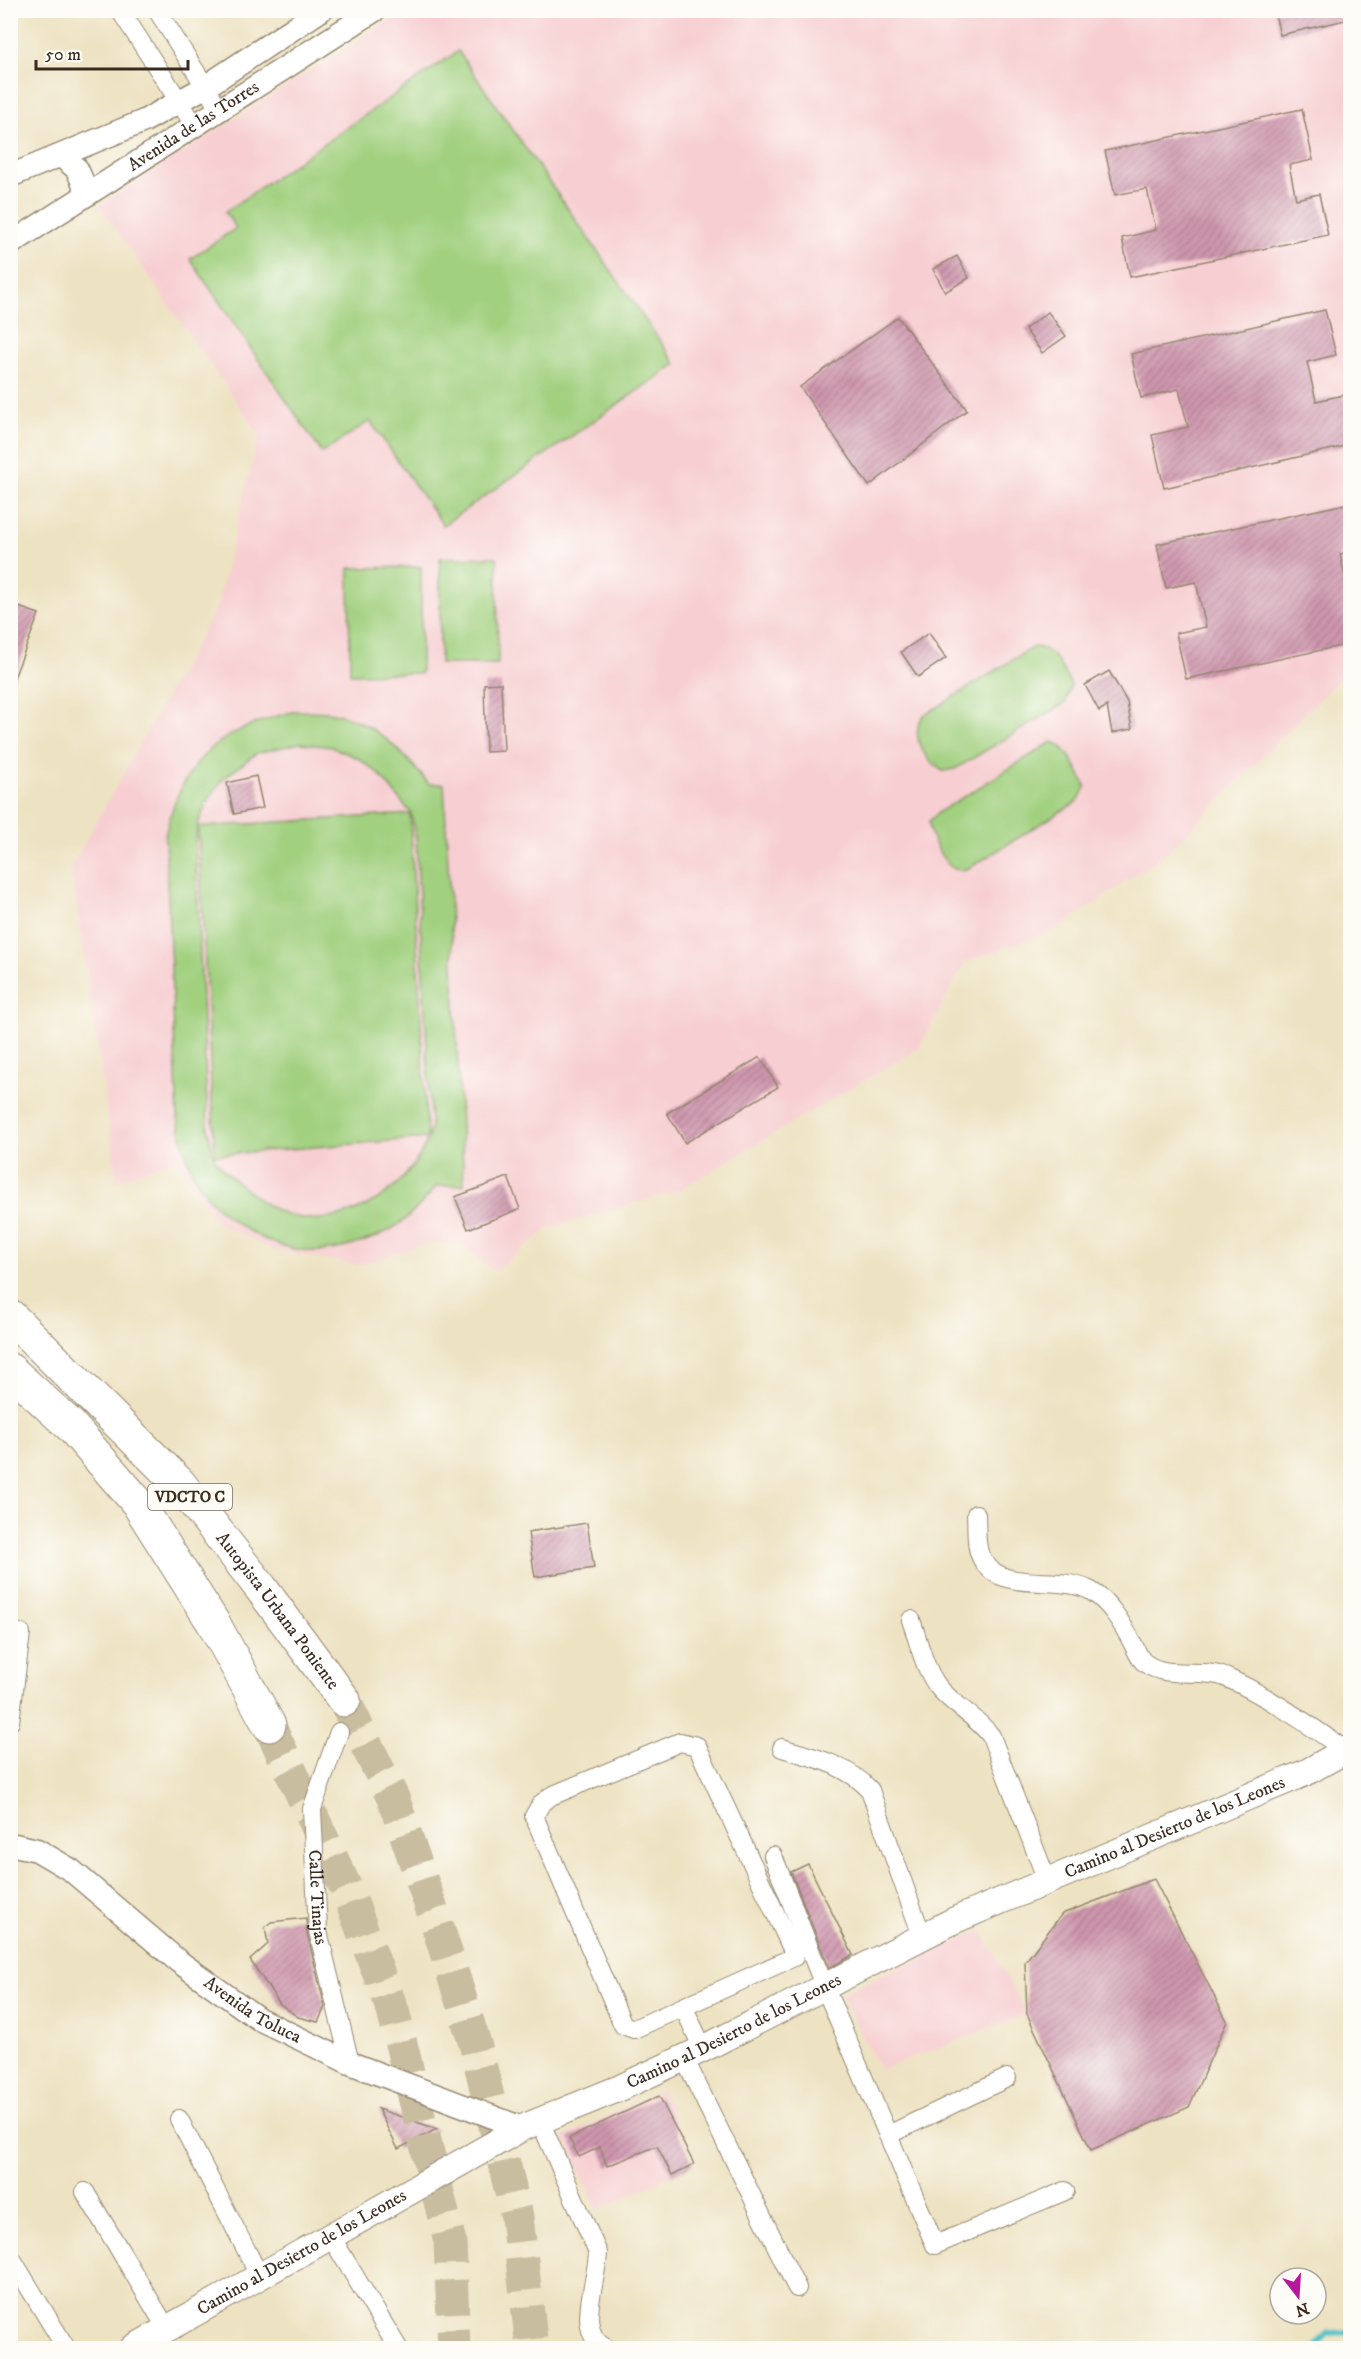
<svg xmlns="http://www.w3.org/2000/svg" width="1361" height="2359" font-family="'IM FELL DW Pica',serif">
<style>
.built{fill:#f7cfd2}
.green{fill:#a1d07f;stroke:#6e7d4e;stroke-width:1.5;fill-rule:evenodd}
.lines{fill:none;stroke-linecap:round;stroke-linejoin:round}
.stream{stroke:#53c1c7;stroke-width:6}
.building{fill:url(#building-hatch)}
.motorway-tunnel{stroke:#c9bda0;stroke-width:33;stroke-dasharray:33 16;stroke-linecap:butt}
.minor-casing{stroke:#948670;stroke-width:20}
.tertiary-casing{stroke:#948670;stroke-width:25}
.secondary-casing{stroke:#948670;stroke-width:28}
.motorway-casing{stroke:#948670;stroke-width:35}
.minor{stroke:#fff;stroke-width:18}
.tertiary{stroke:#fff;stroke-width:22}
.secondary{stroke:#fff;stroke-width:26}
.motorway{stroke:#fff;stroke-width:33}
.labels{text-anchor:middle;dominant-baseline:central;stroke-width:5;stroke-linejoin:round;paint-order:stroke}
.shield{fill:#fdfcf7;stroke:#75695f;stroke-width:1.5}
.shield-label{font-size:16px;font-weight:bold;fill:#3b2a1e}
.street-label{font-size:18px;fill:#3b2a1e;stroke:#fdfcf7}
</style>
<defs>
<pattern id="building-hatch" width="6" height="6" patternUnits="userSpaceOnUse" patternTransform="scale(1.5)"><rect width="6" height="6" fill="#cf97ae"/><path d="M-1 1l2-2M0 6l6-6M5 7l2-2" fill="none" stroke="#a97b8d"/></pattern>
</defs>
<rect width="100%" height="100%" fill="#fdfcf7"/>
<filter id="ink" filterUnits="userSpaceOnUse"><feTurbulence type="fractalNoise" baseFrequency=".0167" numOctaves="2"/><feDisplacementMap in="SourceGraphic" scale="12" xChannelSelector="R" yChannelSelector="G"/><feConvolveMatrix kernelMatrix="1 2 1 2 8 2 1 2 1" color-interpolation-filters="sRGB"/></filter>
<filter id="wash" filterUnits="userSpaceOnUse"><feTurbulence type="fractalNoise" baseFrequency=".008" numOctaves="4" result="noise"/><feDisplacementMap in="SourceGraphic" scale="24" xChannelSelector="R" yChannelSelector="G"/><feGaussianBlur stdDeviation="1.35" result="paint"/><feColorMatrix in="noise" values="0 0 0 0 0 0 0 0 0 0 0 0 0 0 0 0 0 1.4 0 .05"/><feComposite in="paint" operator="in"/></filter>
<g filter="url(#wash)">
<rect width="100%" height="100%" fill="#ede2c1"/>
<g class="built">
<polygon points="404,11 1350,11 1350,668 1169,851 1059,928 965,962 919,1048 677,1191 549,1228 494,1271 462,1244 430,1243 358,1265 275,1251 216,1222 176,1159 117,1180 71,867 217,606 259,434 99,205"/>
<polygon points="981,1930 1027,2014 880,2070 840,1994"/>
<polygon points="662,2090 694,2164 598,2210 564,2137"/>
</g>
<g class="green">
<polygon points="458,51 676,364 443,525 370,421 322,453 190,259 236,228 225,212"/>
<polygon points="497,557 498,664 440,664 440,558"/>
<polygon points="421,567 421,673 350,674 349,568"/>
<path d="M1033,647c21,0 28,21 38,38l-6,18 -110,66 -12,2c-19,-11 -34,-36 -20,-55z"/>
<path d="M296,711c12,1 26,-1 37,2 42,9 70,39 96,71h15l20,401 -27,1c-12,13 -24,29 -39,39 -24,15 -58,27 -87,26 -45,-3 -97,-34 -117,-76 -9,-19 -13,-37 -16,-57l-13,-282c17,-78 55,-107 131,-125zM300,743l32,4 26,11 21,16 32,39 5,25 15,289c-12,57 -85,107 -142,88 -19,-6 -33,-17 -47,-29 -9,-8 -24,-19 -28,-30 -3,-9 -4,-19 -6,-28l-13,-283 2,-19 11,-26 15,-21 34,-26z"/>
<path d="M1052,742c17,4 25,30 34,44l-8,15 -109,67c-4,1 -9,3 -14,1 -12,-4 -27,-36 -26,-48l10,-9z"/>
<polygon points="410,814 427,1138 215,1155 198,827"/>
</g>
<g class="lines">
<polyline class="stream" points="1315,2348 1328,2333 1350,2332"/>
</g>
<g id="blocks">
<g class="building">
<polygon points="1274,10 1350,10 1350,19 1280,35"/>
<polygon points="1302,109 1313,160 1289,165 1296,199 1319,194 1328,235 1130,277 1122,238 1156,230 1147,189 1115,195 1105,151"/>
<polygon points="957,256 969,278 945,292 933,269"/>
<polygon points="1325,310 1336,355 1307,362 1316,401 1344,395 1350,425 1350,445 1164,488 1152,435 1188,427 1179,389 1141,398 1131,354"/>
<polygon points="1048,312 1066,336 1042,353 1025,329"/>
<polygon points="898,317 967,410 869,486 800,387"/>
<polygon points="1346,504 1350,523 1350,552 1340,554 1348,591 1350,590 1350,644 1186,679 1176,633 1206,627 1196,582 1166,588 1157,544"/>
<polygon points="10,604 39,614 12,683 10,683"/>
<polygon points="929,633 946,658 918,677 901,652"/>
<polygon points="1109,671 1127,702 1132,729 1112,733 1107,706 1099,711 1085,685"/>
<polygon points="501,683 504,751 486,752 484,684"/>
<polygon points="256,776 263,808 234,814 227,783"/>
<polygon points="760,1057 778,1087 685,1143 667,1113"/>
<polygon points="508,1177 520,1209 468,1229 455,1197"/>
<polygon points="587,1523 594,1568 535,1577 528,1532"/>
<polygon points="808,1864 853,1955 829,1968 791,1872"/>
<polygon points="1154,1879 1227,2021 1189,2107 1091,2150 1027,2014 1025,1962 1062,1914"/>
<polygon points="306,1918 307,1933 325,2007 318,2022 298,2017 280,2004 250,1960 268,1944 265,1927 271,1922"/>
<polygon points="659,2096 694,2164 672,2175 657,2146 607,2166 600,2147 579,2157 569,2138"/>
<polygon points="378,2109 437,2129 398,2149"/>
</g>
</g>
</g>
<g filter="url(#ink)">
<use href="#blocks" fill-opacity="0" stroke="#948670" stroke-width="1.5"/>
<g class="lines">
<g class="motorway-tunnel">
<polyline points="344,1700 393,1798 436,1921 476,2047 517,2217 532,2348"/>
<polyline points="269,1725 347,1890 393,2011 450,2242 454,2348"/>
</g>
<defs>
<g id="minor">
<polyline points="120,10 195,126"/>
<polyline points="157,10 220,110"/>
<path d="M976,1514c1,12 -1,30 4,41 18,42 78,17 111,36 19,11 32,34 42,53 3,6 7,16 12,19 23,17 54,4 80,14 40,17 85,48 121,74"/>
<path d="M911,1620c8,22 13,50 29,69 16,18 37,28 51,47l57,147"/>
<polyline points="10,1632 21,1633 10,1722"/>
<path id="s1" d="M339,1732l-27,77 6,122 32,132"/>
<polygon points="680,1742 697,1746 794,1953 794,1957 634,2029 623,2025 534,1816 541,1804 551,1796"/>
<path d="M782,1748c33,10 64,16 88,42l52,146"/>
<polyline points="773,1856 825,1988 935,2245 1065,2191"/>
<polyline points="684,2008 703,2049"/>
<polyline points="684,2058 797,2288"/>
<polyline points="179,2119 259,2275"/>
<path d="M540,2121l58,132c-1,30 -24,80 8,95"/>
<polyline points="888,2135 1007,2078"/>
<polyline points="85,2192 167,2329"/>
<polyline points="330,2235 398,2348"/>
<polyline points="10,2256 66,2348"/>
</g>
<g id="tertiary">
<polyline points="61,156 77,169 88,194"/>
<polyline points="10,176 144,121 205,87 321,10"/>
<path id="s2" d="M10,244l365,-234"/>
<path id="s3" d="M10,1844l27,6 34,20 107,91 81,58 91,44 172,65"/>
</g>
<g id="secondary">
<path id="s4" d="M133,2348l389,-220 98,-40 83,-39 252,-129 350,-147 45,-25"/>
</g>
<g id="motorway">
<path id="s5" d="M10,1316l169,167 82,105 83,112"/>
<polyline points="10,1370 71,1426 137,1502 214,1624 269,1725"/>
</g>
</defs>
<use href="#minor" class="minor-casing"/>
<use href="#tertiary" class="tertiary-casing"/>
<use href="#secondary" class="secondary-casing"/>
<use href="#motorway" class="motorway-casing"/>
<use href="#minor" class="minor"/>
<use href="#tertiary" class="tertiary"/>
<use href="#secondary" class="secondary"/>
<use href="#motorway" class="motorway"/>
</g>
</g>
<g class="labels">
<rect class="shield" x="148" y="1484" width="84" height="26" rx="4.5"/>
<g class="shield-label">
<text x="190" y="1497">VDCTO C</text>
</g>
<g class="street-label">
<text stroke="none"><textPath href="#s2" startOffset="218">Avenida de las Torres</textPath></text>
<text stroke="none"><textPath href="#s5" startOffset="399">Autopista Urbana Poniente</textPath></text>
<text stroke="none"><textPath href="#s4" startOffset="1166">Camino al Desierto de los Leones</textPath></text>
<text stroke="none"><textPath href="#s1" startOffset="170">Calle Tinajas</textPath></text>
<text stroke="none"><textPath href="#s3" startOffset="297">Avenida Toluca</textPath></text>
<text stroke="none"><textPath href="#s4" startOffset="680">Camino al Desierto de los Leones</textPath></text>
<text stroke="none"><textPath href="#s4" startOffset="194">Camino al Desierto de los Leones</textPath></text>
</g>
</g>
<rect width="1361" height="2359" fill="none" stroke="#fdfcf7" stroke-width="36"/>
<g transform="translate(1298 2296) rotate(163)"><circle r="28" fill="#fdfcf7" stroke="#afa8a0" stroke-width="1.5"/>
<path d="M0-4.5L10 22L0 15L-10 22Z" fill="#b5179e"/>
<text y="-9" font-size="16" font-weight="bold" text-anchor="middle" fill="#3b2a1e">N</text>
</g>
<path d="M36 60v9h152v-9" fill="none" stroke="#3b2a1e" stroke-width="3"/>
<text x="45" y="60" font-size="18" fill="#3b2a1e" stroke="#fdfcf7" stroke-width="4.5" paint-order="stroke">50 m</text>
</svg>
